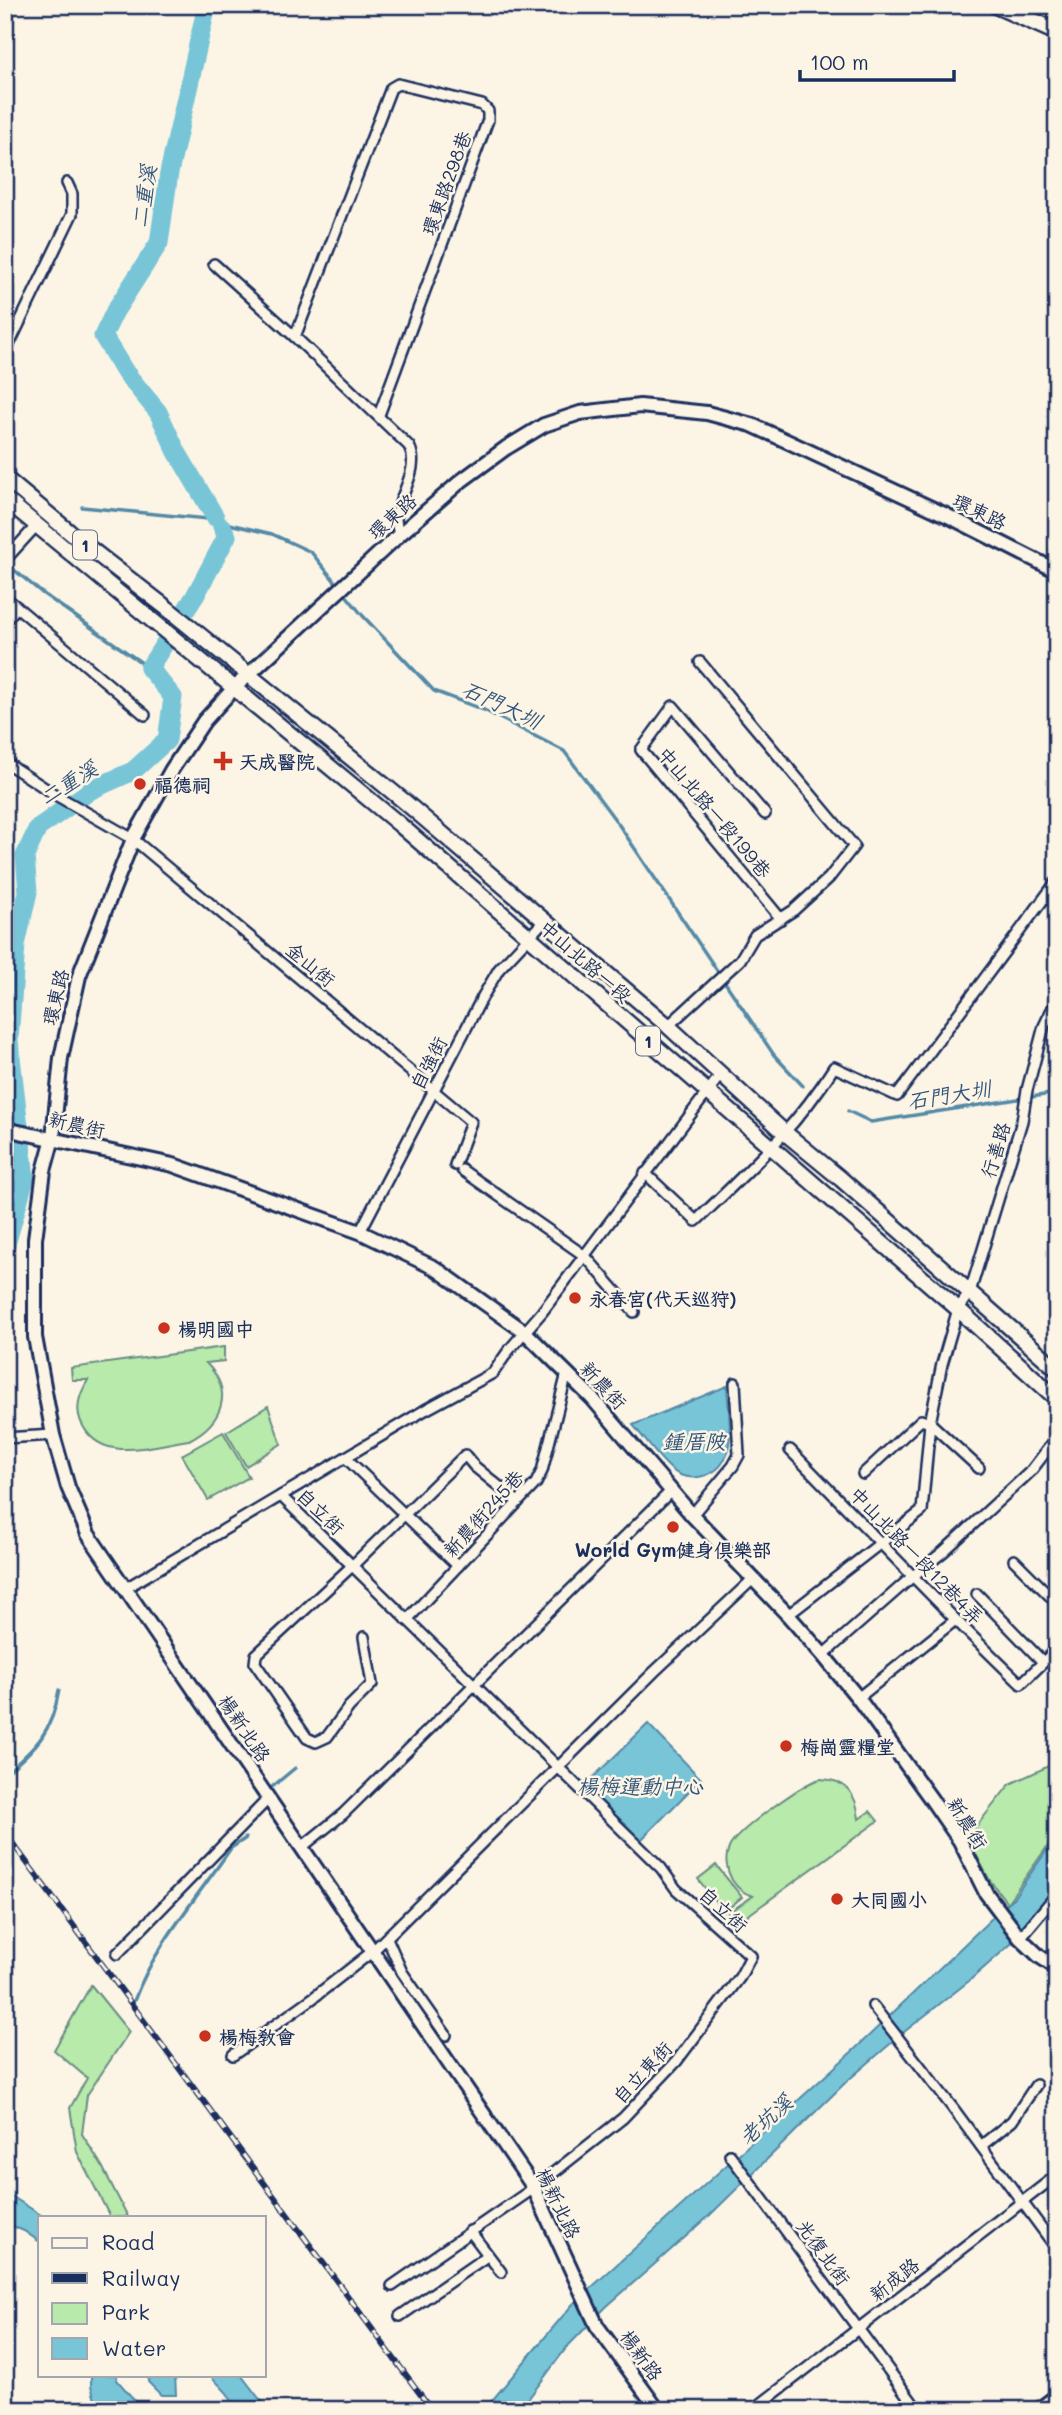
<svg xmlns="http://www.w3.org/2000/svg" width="1062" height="2415" font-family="Mali,'LXGW WenKai TC',sans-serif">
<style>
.green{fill:#b7eaab;stroke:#698c84;stroke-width:2}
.water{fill:#79c5d8;stroke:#5389a7;stroke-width:2}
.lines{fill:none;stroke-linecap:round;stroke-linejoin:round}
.stream{stroke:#5389a7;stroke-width:3.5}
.river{stroke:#79c5d8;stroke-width:19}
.street-casing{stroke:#1b2f5e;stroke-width:14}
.secondary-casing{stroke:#1b2f5e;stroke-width:18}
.primary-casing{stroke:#1b2f5e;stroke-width:19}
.highway-casing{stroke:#1b2f5e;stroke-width:21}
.street{stroke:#fcf5e5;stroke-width:9}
.secondary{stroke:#fcf5e5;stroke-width:12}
.primary{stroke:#fcf5e5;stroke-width:14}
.highway{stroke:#fcf5e5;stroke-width:16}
.rail-casing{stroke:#1b2f5e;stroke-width:6}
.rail{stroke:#fcf5e5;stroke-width:3.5;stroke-dasharray:10;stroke-linecap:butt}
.poi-dot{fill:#c8321e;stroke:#fcf5e5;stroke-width:2.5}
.labels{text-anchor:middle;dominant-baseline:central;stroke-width:5;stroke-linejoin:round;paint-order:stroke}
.shield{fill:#fcf5e5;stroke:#5e6a86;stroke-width:2}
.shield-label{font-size:18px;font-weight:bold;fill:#1b2f5e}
.street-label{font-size:19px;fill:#1b2f5e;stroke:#fcf5e5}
.poi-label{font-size:19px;font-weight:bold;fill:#1b2f5e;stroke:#fcf5e5;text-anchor:start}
.water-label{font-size:21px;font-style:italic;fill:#32547c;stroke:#fcf5e5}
</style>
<rect width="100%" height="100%" fill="#fcf5e5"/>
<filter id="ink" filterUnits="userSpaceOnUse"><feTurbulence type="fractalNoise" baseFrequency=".0143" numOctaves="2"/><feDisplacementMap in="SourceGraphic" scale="14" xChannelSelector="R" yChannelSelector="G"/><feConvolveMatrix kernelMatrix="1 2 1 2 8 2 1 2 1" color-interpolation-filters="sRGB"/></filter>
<g filter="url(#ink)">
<g class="green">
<path d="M224,1347v14l-18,2c29,29 16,60 -17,77 -35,5 -86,24 -106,-14 -9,-16 -4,-31 5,-46h-16l-1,-12z"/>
<polygon points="268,1406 281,1444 246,1466 226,1432"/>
<polygon points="223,1432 249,1477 208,1500 182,1455"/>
<polygon points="1057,1762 1057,1833 1007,1903 989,1879 967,1838 1010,1784"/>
<path d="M820,1779c27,0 37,16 39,40l11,-8 8,10 -142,103 -8,-11 25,-17c-10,-3 -15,-7 -21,-16 -5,-9 -8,-22 -3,-32 6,-16 74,-65 91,-69z"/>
<polygon points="716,1865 742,1897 724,1912 698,1879"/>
<polygon points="91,1985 129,2032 87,2095 82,2134 102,2166 128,2217 110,2217 77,2152 70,2108 87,2078 54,2050"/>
</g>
<g class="water">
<path d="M727,1386c1,30 14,81 -24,90 -10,3 -23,1 -31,-6 -14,-12 -26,-30 -39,-45z"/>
<polygon points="648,1724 701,1779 635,1846 578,1792"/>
<polygon points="1057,1836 1057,1885 1011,1944 969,1981 904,2032 846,2082 708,2217 606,2307 567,2347 520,2410 484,2410 572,2305 856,2048 1014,1897"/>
<polygon points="5,2192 44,2217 40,2217 40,2242 24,2231 5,2223"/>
<polygon points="91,2375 117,2375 117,2380 143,2410 98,2410 91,2386"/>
<polygon points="149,2375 175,2375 176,2395 161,2395 148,2382"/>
<polygon points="210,2375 241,2375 268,2410 237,2410 227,2393"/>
</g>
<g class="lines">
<g class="stream">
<polyline points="82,507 208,519 272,534 311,552 363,616 434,691 484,710 564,751 619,825 774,1055 803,1086"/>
<polyline points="5,531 11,529"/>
<polyline points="13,569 42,593 149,668"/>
<polyline points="848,1111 871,1122 1057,1093"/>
<path d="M5,1774c32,-27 47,-42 54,-84"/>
<polyline points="272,1787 295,1768"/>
<path d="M134,2001c19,-53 65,-106 97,-153l15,-10"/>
</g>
<g class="river">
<polyline points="207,5 169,173 159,243 115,311 103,336 125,372 158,412 177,452 215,517"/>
<polyline points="5,1248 25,1178 9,1040 16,945 28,892 25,856 38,828 91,790 133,771 167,740 173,697 149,668 195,596 227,536 222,527"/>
</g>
<defs>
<g id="street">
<path d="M214,264l81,73 114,109c12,22 -10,49 -13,72 0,5 2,12 3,17"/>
<polyline points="295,337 391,88 398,84 482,105 488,111 488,120 379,415"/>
<polyline points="5,353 72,214 72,194 67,183"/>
<polyline points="5,560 37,525"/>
<polyline points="5,597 145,715"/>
<polyline points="5,621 17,607"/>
<polyline points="5,762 54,794 133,839 471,1122 455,1165"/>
<polyline points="765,814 673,706 641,750 781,919"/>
<polyline points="668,1026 740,960 755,935 794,910 829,878 854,846 700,662"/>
<polyline points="462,1170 585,1256 634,1312"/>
<path d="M645,1173l51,48c50,-48 102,-95 138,-154l63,29 160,-215"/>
<polyline points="360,1232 483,996 499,969 544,921"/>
<polyline points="5,1438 53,1435"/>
<path d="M790,1450c77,78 151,158 231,234l36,-35"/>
<polyline points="346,1458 458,1566"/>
<polyline points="863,1474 921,1420 930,1423 979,1468"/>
<polyline points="281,1496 661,1868 676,1889 751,1956 740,1977 676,2062 623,2118 534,2188 392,2286"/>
<polyline points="692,1515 733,1466 739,1455 735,1383"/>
<polyline points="1014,1560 1057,1603"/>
<polyline points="126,1588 425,1410 493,1373 509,1350 542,1312 721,1074"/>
<polyline points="977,1594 1043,1662"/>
<polyline points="788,1615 922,1511 930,1423 942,1364 958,1309 970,1292 1022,1121 1027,1090 1044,1026 1057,999"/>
<polyline points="407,1620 536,1483 542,1471 567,1373"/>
<polyline points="364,1637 372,1684 349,1707 327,1737 316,1742 307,1738 255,1663 256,1655 352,1566 465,1455 474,1466 518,1502"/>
<polyline points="823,1655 913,1576 943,1552 1031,1471 1057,1437"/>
<polyline points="858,1698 954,1621"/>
<polyline points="302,1847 343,1814 671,1491"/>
<polyline points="387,1938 402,1972 446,2035"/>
<polyline points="1020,1938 1057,1894"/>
<polyline points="117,1954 269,1798"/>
<polyline points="873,2006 952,2107 1057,2249"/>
<polyline points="233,2055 313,1998 373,1951 654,1672 753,1579"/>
<polyline points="981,2146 1012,2121 1036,2085"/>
<polyline points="730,2155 918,2410"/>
<polyline points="470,2231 501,2272"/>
<polyline points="400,2316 487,2256"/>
<polyline points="753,2410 1057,2175"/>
</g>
<g id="secondary">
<polyline points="5,1129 173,1165 360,1232 435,1268 525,1332 592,1398 692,1515 788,1615 823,1655 858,1698 931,1799 960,1841 986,1893 1020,1938 1039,1956 1057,1968"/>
<polyline points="658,2410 597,2326 534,2188 88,1534 68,1487 53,1435 35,1337 35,1239 44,1171 53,1138 61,1058 79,976 133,839 172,769 204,721 234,688 399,535 461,481 506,448 544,425 580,413 640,406 707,413 752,425 946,515 1057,571"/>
<polyline points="1038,2410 1057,2396"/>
</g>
<g id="primary">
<polyline points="5,478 79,540 168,609 405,802 668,1026 784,1132 841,1179 1057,1369"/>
<polyline points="5,499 399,824 958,1309 1057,1399"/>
</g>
<polyline id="highway" points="996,5 1057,32"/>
</defs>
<use href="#street" class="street-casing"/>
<use href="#secondary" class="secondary-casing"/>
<use href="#primary" class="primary-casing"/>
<use href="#highway" class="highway-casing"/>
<use href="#street" class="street"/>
<use href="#secondary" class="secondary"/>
<use href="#primary" class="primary"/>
<use href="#highway" class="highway"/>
<defs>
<polyline id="rail" points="5,1833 432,2410"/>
</defs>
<use href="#rail" class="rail-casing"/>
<use href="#rail" class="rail"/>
</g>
</g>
<g class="poi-dot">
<path d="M219.5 750.5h7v7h7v7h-7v7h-7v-7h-7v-7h7z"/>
<circle cx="140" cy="784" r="7"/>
<circle cx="575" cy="1298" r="7"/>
<circle cx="164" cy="1328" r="7"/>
<circle cx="673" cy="1527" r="7"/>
<circle cx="786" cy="1746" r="7"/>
<circle cx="837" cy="1899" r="7"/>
<circle cx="205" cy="2036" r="7"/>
</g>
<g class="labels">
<g class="shield">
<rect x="73" y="530.5" width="24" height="29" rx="5"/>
<rect x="636" y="1026.5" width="24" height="29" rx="5"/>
</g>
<g class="shield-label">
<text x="85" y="545">1</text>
<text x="648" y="1041">1</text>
</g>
<g class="street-label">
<text transform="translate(446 183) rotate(-70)">環東路298巷</text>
<text transform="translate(980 511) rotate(26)">環東路</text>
<text transform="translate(392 516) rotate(-42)">環東路</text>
<text transform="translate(715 812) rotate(50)">中山北路一段199巷</text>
<text transform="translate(586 961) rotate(41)">中山北路一段</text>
<text transform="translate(311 964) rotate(40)">金山街</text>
<text transform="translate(55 997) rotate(-76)">環東路</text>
<text transform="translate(428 1063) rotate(-63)">自強街</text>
<text transform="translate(77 1124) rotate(13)">新農街</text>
<text transform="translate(995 1150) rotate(-73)">行善路</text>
<text transform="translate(604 1385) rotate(47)">新農街</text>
<text transform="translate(321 1511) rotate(44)">自立街</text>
<text transform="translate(483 1513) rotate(-48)">新農街245巷</text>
<text transform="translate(917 1555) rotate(46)">中山北路一段12巷4弄</text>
<text transform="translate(245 1728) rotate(56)">楊新北路</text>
<text transform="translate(968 1823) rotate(58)">新農街</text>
<text transform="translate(724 1909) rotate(42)">自立街</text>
<text transform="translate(642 2072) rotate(-47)">自立東街</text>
<text transform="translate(559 2203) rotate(64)">楊新北路</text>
<text transform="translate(824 2252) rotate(54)">光復北街</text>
<text transform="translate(894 2279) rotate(-38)">新成路</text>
<text transform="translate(642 2355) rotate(54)">楊新路</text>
</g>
<g class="poi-label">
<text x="239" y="761">天成醫院</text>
<text x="154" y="784">福德祠</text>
<text x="589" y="1298">永春宮(代天巡狩)</text>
<text x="178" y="1328">楊明國中</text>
<text x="673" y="1549" text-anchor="middle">World Gym健身俱樂部</text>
<text x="800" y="1746">梅崗靈糧堂</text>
<text x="851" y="1899">大同國小</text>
<text x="219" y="2036">楊梅教會</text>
</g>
<g class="water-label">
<text transform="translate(143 196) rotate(-81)">二重溪</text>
<text transform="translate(502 704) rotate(25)">石門大圳</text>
<text transform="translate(68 782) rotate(-32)">二重溪</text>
<text transform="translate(949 1094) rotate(-9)">石門大圳</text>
<text x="694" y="1440">鍾厝陂</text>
<text x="640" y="1785">楊梅運動中心</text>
<text transform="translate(765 2119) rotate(-42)">老坑溪</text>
</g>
</g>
<rect width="1062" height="2415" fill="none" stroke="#fcf5e5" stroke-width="28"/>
<rect x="14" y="14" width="1034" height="2387" fill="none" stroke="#1b2f5e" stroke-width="2.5" filter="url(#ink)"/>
<rect x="38" y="2216" width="228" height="161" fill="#fcf5e5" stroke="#a2a6af" stroke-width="2"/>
<rect x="52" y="2238" width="35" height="10" fill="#fcf5e5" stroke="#a2a6af" stroke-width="2"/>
<text x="102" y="2250" font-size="21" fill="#1b2f5e">Road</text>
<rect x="52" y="2273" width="35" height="10" fill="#1b2f5e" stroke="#a2a6af" stroke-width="2"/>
<text x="102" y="2286" font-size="21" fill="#1b2f5e">Railway</text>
<rect x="52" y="2303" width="35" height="21" fill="#b7eaab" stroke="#a2a6af" stroke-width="2"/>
<text x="102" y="2320" font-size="21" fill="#1b2f5e">Park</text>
<rect x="52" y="2338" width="35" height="21" fill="#79c5d8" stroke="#a2a6af" stroke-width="2"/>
<text x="102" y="2356" font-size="21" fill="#1b2f5e">Water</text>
<path d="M800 70v10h154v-10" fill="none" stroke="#1b2f5e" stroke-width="3.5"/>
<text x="810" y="70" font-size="21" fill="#1b2f5e" stroke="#fcf5e5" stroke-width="5" paint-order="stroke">100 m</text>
</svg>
